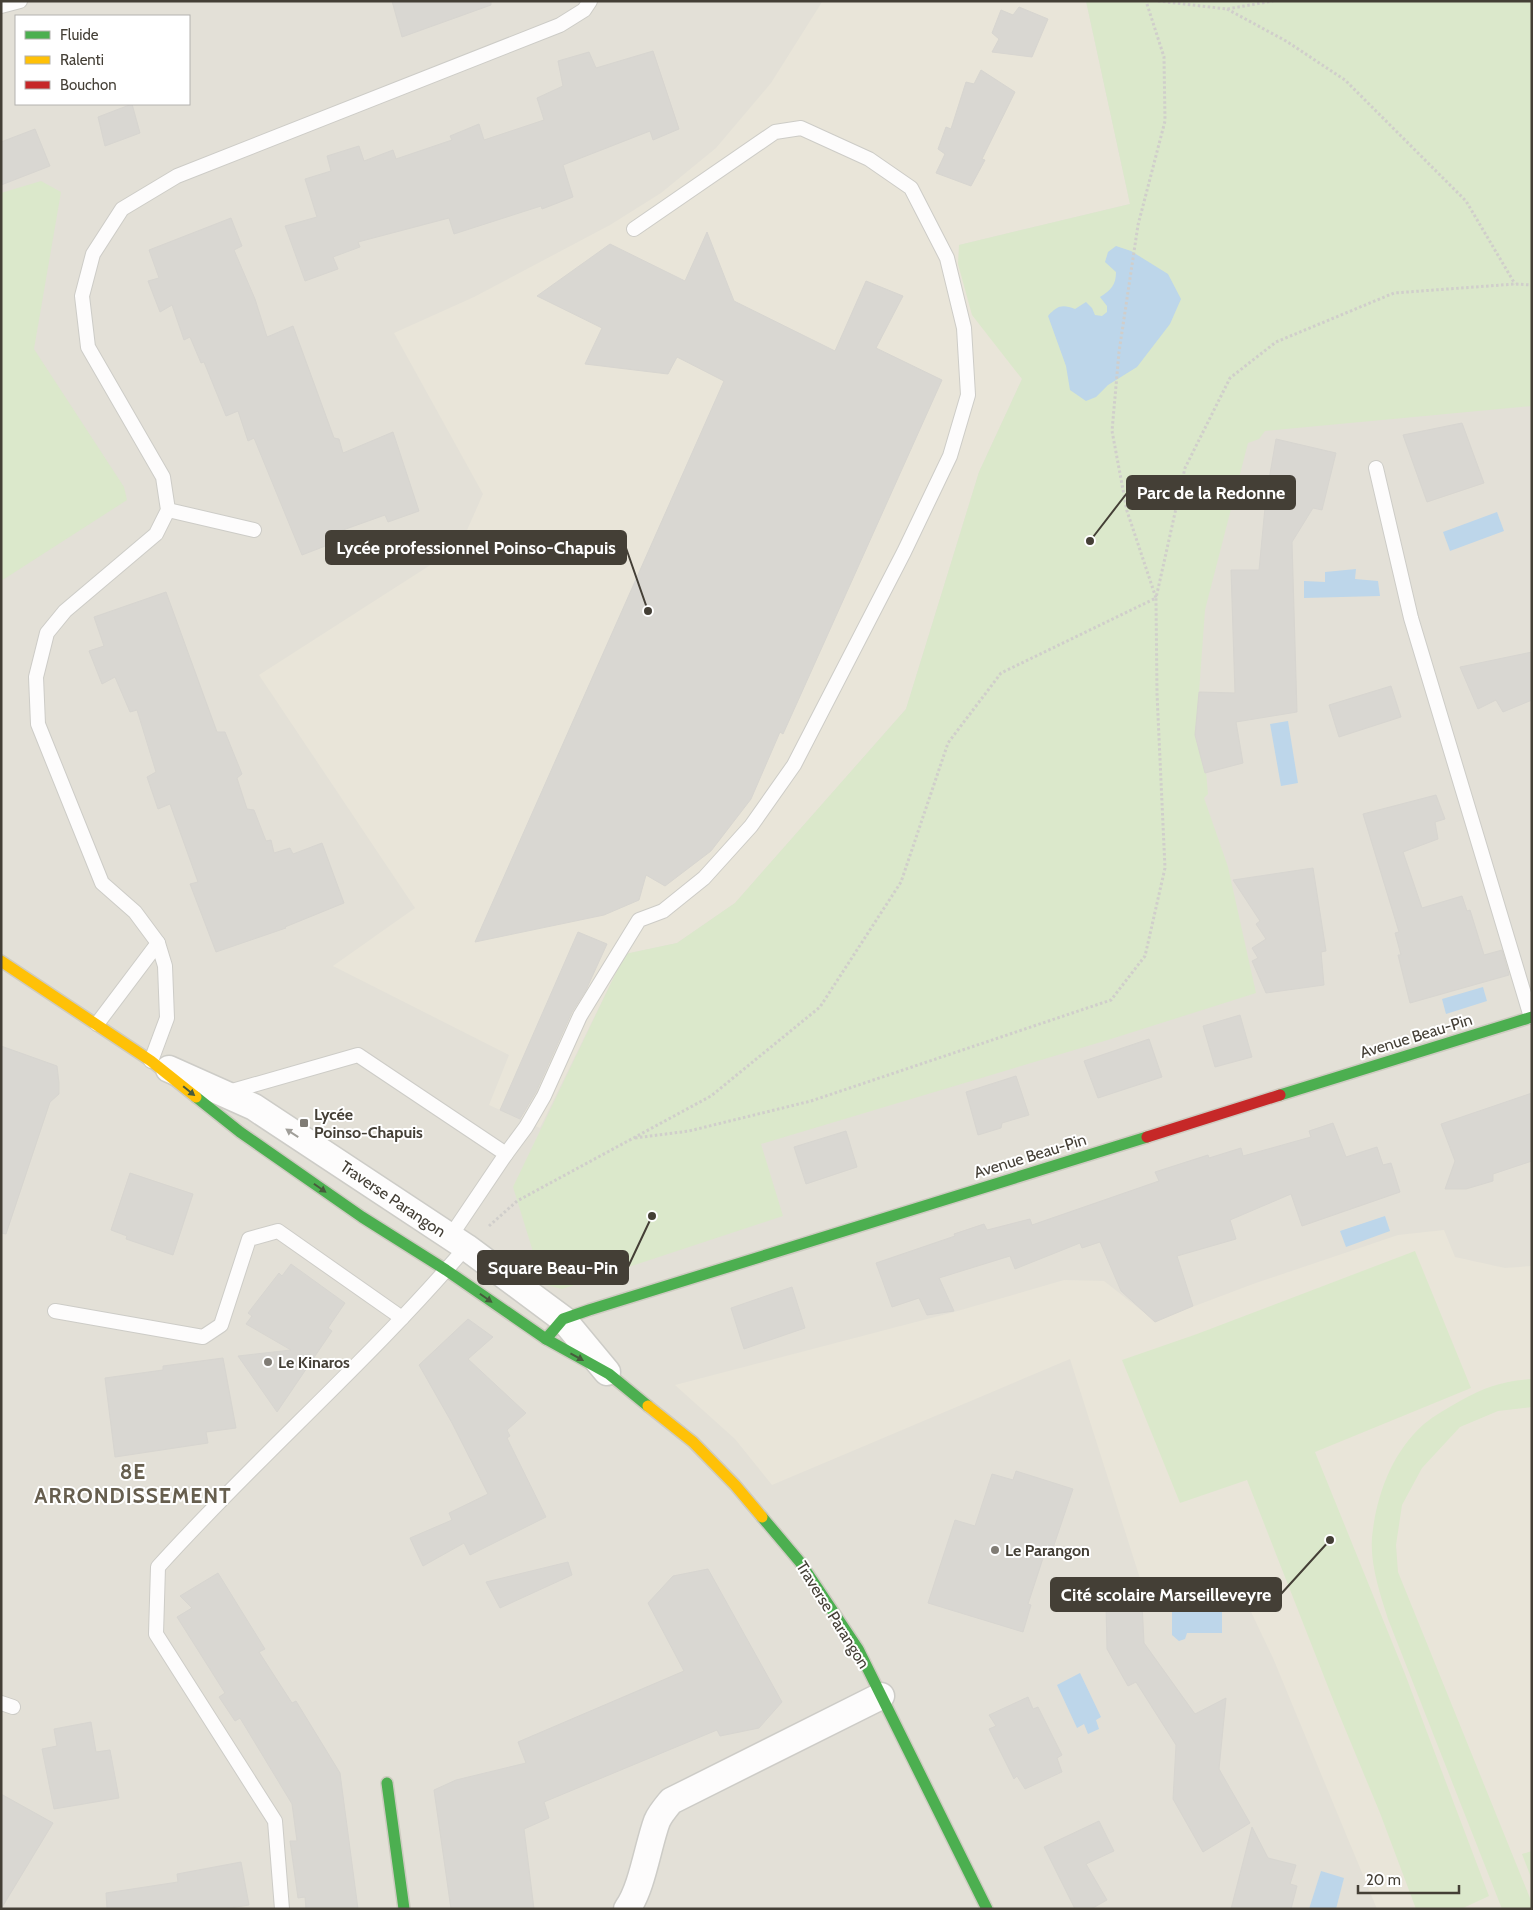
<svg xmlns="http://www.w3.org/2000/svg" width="1533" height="1910" font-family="Cabin,sans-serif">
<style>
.residential{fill:#e3e0d7;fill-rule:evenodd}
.education{fill:#e9e5d9}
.green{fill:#dbe8cb}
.water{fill:#bdd6ea}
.building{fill:#d9d7d2;stroke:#d7d5d0}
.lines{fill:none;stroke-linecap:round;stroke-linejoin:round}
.lane-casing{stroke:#cdccc7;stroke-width:16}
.street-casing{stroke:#cdccc7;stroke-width:29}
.fast-casing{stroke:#cecbc1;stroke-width:14}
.slow-casing{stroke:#cecbc1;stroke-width:14}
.jam-casing{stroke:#cecbc1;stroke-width:14}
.path{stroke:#d0cecb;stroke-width:3;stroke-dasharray:2.5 2.5;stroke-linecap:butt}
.lane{stroke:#fdfcfc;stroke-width:14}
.street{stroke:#fdfcfc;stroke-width:26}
.fast{stroke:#4caf50;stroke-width:11}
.slow{stroke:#ffc107;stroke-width:11}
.jam{stroke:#c62828;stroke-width:11}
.oneway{fill:#465b3c}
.oneway2{fill:#a09e99}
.poi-dot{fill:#807c75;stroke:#fff;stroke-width:2}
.labels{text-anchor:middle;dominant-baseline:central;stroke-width:4;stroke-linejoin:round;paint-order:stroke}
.street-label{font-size:16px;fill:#443f36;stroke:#fff}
.poi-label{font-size:16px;font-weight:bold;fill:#443f36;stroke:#fff;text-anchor:start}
.district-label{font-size:21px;font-weight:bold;letter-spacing:1px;fill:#665e4e;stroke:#fff}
.leader{fill:none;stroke:#443f36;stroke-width:2}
.callout-dot{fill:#443f36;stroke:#fff;stroke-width:2}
.callout{fill:#443f36;stroke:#443f36;stroke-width:2}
.callout-label{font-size:18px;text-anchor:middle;font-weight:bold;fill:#fff}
</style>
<rect width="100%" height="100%" fill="#efeeea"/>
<path class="residential" d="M1,1h1531v1908h-1531zM16,16h173v88h-173z"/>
<g class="education">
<polygon points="827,1 1086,1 1130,204 959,245 1022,379 979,472 906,709 735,903 677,943 625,954 540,1128 489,1105 509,1055 333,966 415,908 259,675 460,546 483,494 394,333 474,297 610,225 661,193 716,148 771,83 822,2"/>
<polygon points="1444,1230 1455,1257 1505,1268 1532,1266 1532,1909 1377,1909 1273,1658 1244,1597 1145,1594 1070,1359 772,1485 735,1439 675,1385 954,1312 1064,1280 1104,1281 1155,1321 1253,1284 1398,1235"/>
</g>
<g class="green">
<polygon points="1086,1 1532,1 1532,406 1265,431 1259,439 1248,443 1205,610 1199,692 1208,794 1204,798 1228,867 1256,993 1111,1039 761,1144 783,1216 562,1289 543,1284 513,1187 625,954 677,943 735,903 906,709 979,472 1022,379 972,315 958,264 959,245 1130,204"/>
<polygon points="41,181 61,192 34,349 124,487 127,500 1,581 1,193"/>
<polygon points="1415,1251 1471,1388 1315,1452 1405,1674 1489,1896 1461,1909 1416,1909 1380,1813 1334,1702 1247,1480 1180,1503 1122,1360 1197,1334"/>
<path d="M1532,1379v28l-34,4 -38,16 -38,41 -20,37 -6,40 2,27 134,331v6h-30l-114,-290c-9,-29 -20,-60 -15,-90 5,-38 21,-79 51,-105 11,-9 24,-16 36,-23 25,-14 43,-20 72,-22z"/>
<polygon points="1532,1851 1532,1880 1522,1854"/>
</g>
<g class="water">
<path d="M1116,246l15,5 37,23 13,25 -11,25 -33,43 -29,18 -12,12 -10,4 -16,-11 -4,-24 -18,-50c9,-10 14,-12 27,-7l11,-7 6,6 3,7 7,1 5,-4v-6l-7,-9c11,-7 16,-12 16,-25l-11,-10 3,-10z"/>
<polygon points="1497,512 1504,531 1450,551 1443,532"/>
<polygon points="1356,569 1355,579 1378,581 1380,596 1304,598 1304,581 1325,582 1325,572"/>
<polygon points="1288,721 1298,783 1281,786 1270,724"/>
<polygon points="1483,987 1487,1001 1446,1014 1442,999"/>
<polygon points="1385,1216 1390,1231 1346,1247 1340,1231"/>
<polygon points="1172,1608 1222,1608 1222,1633 1187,1633 1185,1639 1179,1641 1172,1635"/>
<polygon points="1080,1673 1101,1717 1096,1720 1099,1729 1088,1734 1084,1724 1077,1728 1057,1685"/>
<polygon points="1321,1871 1344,1878 1336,1909 1309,1909"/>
</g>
<g class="building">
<polygon points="392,1 491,1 491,5 402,37"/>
<polygon points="1019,7 1048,19 1032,57 992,52 999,39 992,33 1001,10 1013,15"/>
<polygon points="653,51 679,129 653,140 650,131 563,165 573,197 542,209 541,206 454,234 449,218 358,242 360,247 333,257 338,269 305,281 285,226 317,217 305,179 331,171 327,156 359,146 364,161 393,150 396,159 452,140 450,136 479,124 484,140 544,120 537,98 563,86 558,61 589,52 596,68"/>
<polygon points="981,70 1015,92 982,159 985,160 971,186 936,173 945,154 938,149 946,127 951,129 966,82 974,84"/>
<polygon points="132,104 140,133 105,146 98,117"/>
<polygon points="35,129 50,166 1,185 1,142"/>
<polygon points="231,218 242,246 234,250 255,299 267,337 293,326 334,438 339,439 343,453 393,432 419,511 388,522 385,515 329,535 333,543 302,555 254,438 248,441 238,411 226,416 204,362 201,363 190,337 184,340 172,305 160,312 148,281 159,278 149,250"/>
<polygon points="707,232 734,301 835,351 866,281 903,296 876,348 942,380 783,734 780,732 751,799 711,851 665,886 646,875 639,900 604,915 475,942 724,381 677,357 668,374 585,364 602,328 537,296 610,244 685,281"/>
<polygon points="1462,423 1484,483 1427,502 1403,435"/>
<polygon points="1276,439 1336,453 1322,510 1313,508 1292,542 1297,712 1236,722 1243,763 1205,773 1195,735 1199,692 1235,693 1231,570 1259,570 1266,497"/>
<polygon points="166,592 217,732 225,732 242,774 237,778 247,809 254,810 266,841 271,840 274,853 290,848 293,854 322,843 344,903 285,927 286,928 216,952 190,884 198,882 170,804 158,809 147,777 156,772 137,710 130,712 115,677 102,684 89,651 104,646 94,617"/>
<polygon points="1532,652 1532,700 1503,712 1496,700 1478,709 1460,667"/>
<polygon points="1391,686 1401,717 1339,737 1329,705"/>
<polygon points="1436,795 1445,819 1435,822 1438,839 1403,852 1422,908 1462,896 1467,911 1470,910 1484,955 1502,950 1509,975 1410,1003 1398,955 1401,955 1395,933 1399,932 1363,814"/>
<polygon points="1313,868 1326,951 1321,952 1324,985 1266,993 1252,961 1258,958 1252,948 1266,939 1256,924 1260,921 1233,880"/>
<polygon points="578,932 607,944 586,990 572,1012 536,1092 520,1119 500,1110"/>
<polygon points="1240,1015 1252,1057 1215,1067 1203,1026"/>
<polygon points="1149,1039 1162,1077 1098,1098 1084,1061"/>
<polygon points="1,1046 57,1066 59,1083 59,1094 50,1102 6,1234 1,1233"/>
<polygon points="1016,1076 1029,1115 1002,1123 1001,1128 978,1135 966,1092"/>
<polygon points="1532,1093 1532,1161 1493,1174 1493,1181 1466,1189 1445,1189 1455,1161 1441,1124"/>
<polygon points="1333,1123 1346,1157 1377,1147 1383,1165 1391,1163 1400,1192 1302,1226 1291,1194 1230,1220 1236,1239 1177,1256 1193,1306 1155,1322 1121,1291 1100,1242 1082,1248 1080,1243 1015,1269 1010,1256 939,1278 954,1311 927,1315 919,1298 892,1307 876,1263 955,1236 954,1234 984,1224 987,1230 1030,1219 1032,1225 1159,1181 1155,1172 1208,1155 1209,1158 1241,1148 1243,1156 1311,1137 1309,1131"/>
<polygon points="846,1131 857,1167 806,1184 794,1147"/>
<polygon points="130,1173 193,1194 173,1255 126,1239 127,1236 111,1230"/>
<polygon points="291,1264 345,1303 328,1328 332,1331 277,1412 238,1356 291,1350 246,1324 252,1316 248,1313 279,1273 282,1276"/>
<polygon points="792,1287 805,1328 744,1349 731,1308"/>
<polygon points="468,1319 493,1337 468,1359 526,1413 507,1430 510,1436 507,1438 546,1517 470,1555 464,1543 423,1566 410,1538 452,1520 449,1513 488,1494 452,1423 419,1365"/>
<polygon points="223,1358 236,1428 206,1432 208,1443 115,1457 105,1378 163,1370 163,1366"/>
<polygon points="1016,1471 1073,1489 1052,1551 1046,1549 1028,1604 1031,1605 1023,1632 928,1603 955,1520 975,1526 992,1474 1013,1480"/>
<polygon points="568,1562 572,1575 500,1608 486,1582"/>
<polygon points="708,1569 782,1702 759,1728 720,1736 717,1730 544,1802 549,1818 524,1829 534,1909 451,1909 434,1790 456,1780 526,1763 518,1742 684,1671 648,1603 673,1576"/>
<polygon points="218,1573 265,1649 259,1652 292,1703 296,1701 340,1773 358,1909 306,1909 305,1897 298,1898 290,1841 297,1841 292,1804 240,1718 235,1721 219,1697 225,1693 177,1617 192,1608 180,1596"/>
<polygon points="1142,1603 1144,1643 1195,1714 1226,1698 1219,1769 1250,1823 1203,1852 1173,1799 1176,1745 1136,1682 1128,1686 1107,1649 1106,1604"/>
<polygon points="1028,1697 1033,1709 1038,1707 1062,1755 1057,1758 1062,1772 1025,1789 1017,1776 1014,1779 989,1729 996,1726 989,1715"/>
<polygon points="91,1722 96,1752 110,1750 119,1798 54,1809 42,1749 57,1746 54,1729"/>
<polygon points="1,1794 53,1823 1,1909"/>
<polygon points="1099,1821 1114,1851 1086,1864 1107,1900 1091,1909 1075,1909 1044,1847"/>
<polygon points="1252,1827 1268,1858 1296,1865 1290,1884 1297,1886 1291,1909 1231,1909"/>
<polygon points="241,1862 249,1905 224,1909 107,1909 106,1893 178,1882 177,1874"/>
</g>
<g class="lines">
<defs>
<g id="lane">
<polyline points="1,6 20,1"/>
<polyline points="1376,468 1411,618 1531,1017"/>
<polyline points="168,510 254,530"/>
<polyline points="158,943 135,912 102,883 38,724 36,677 47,633 65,611 156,534 168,510 163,477 88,347 82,296 93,254 122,209 177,176 560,25 584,10 590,1"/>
<polyline points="97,1024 158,943 165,966 167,1018 151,1061"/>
<polyline points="225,1093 358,1055 506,1154 450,1237"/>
<polyline points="506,1154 526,1127 544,1096 580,1016 639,920 663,911 704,878 751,826 794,765 904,552 950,456 968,395 964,328 947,258 911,188 869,159 801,128 775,132 634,229"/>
<polyline points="55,1311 203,1337 221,1325 249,1239 278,1231 402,1318"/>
<polyline points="1,1703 13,1707"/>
<path d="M282,1909l-7,-88 -119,-187 2,-67c99,-110 212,-207 308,-320"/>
</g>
<g id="street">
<polyline points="169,1069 254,1107 466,1247 563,1319 607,1372"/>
<path d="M627,1909c15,-20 21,-64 30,-88 3,-7 9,-14 14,-20l210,-105"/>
</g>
<g id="fast">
<polyline points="1280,1095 1532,1017"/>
<polyline points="196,1097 240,1132 362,1217 446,1270 546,1339 609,1374 648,1406"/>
<polyline points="546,1339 563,1319 589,1310 1147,1137"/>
<polyline points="762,1517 800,1562 858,1649 987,1909"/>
<polyline points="387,1783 404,1909"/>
</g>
<g id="slow">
<polyline points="1,961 151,1061 196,1097"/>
<polyline points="648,1406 693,1442 735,1485 762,1517"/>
</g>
<polyline id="jam" points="1147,1137 1280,1095"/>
</defs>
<use href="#lane" class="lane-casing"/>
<use href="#street" class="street-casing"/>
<use href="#fast" class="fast-casing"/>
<use href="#slow" class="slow-casing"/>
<use href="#jam" class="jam-casing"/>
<g class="path">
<polyline points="1158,1 1227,9 1273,1"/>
<polyline points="1227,9 1286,41 1345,80 1466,201 1515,284"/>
<polyline points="635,1138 689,1131 811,1101 1111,1000 1145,956 1165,868 1157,694 1156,598 1185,468 1230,378 1276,342 1394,293 1515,284 1532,285"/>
<polyline points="489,1226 517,1201 711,1096 820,1007 901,882 948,743 1001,673 1156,598 1127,511 1112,431 1119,352 1138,225 1165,121 1164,57 1146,1"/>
</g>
<use href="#lane" class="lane"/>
<use href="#street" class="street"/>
<use href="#fast" class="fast"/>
<use href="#slow" class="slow"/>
<use href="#jam" class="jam"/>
</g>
<defs><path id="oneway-solid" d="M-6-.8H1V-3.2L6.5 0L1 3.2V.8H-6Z" transform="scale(1.25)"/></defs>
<g class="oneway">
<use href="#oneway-solid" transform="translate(189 1091) rotate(39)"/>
<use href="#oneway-solid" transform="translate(320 1188) rotate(35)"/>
<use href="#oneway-solid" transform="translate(486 1298) rotate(35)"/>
<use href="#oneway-solid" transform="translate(577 1357) rotate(29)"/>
</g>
<use class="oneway2" href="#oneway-solid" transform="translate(292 1133) rotate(-147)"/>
<g class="poi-dot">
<rect x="299" y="1118" width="10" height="10" rx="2.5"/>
<circle cx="268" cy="1362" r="5"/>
<circle cx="995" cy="1550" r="5"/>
</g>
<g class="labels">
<g class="street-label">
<text transform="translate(1416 1036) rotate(-17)">Avenue Beau-Pin</text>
<text transform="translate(1030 1156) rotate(-17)">Avenue Beau-Pin</text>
<text transform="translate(393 1199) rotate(34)">Traverse Parangon</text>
<text transform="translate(833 1615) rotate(58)">Traverse Parangon</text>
</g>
<g class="poi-label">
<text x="314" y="1114">Lycée<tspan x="314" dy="18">Poinso-Chapuis</tspan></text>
<text x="278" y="1362">Le Kinaros</text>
<text x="1005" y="1550">Le Parangon</text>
</g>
<g class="district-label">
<text x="133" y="1471">8E<tspan x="133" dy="24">ARRONDISSEMENT</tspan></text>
</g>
</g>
<path class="leader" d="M1090 541L1127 493M648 611L626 548M652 1216L628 1267M1330 1540L1281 1594"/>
<g class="callout-dot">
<circle cx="1090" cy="541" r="5"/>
<circle cx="648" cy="611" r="5"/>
<circle cx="652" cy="1216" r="5"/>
<circle cx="1330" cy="1540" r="5"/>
</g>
<g class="callout">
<rect x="1127" y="476" width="168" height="33" rx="5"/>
<rect x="326" y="531" width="300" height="33" rx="5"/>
<rect x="478" y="1251" width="150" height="33" rx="5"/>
<rect x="1051" y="1578" width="230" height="33" rx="5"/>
</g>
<g class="callout-label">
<text x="1211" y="499">Parc de la Redonne</text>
<text x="476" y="554">Lycée professionnel Poinso-Chapuis</text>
<text x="553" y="1274">Square Beau-Pin</text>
<text x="1166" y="1601">Cité scolaire Marseilleveyre</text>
</g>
<rect width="1533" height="1910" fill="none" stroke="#443f36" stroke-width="5"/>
<rect x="15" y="15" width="175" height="90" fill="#ffffff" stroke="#b4b2af"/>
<rect x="25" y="31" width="25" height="8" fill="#4caf50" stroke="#b4b2af"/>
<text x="60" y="40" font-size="15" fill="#443f36">Fluide</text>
<rect x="25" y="56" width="25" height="8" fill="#ffc107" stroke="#b4b2af"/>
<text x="60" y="65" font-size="15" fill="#443f36">Ralenti</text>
<rect x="25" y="81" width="25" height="8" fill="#c62828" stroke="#b4b2af"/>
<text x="60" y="90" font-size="15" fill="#443f36">Bouchon</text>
<path d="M1358 1885v8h101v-8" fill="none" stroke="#443f36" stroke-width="2.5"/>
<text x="1366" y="1885" font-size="15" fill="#443f36" stroke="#ffffff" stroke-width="4" paint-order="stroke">20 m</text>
</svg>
